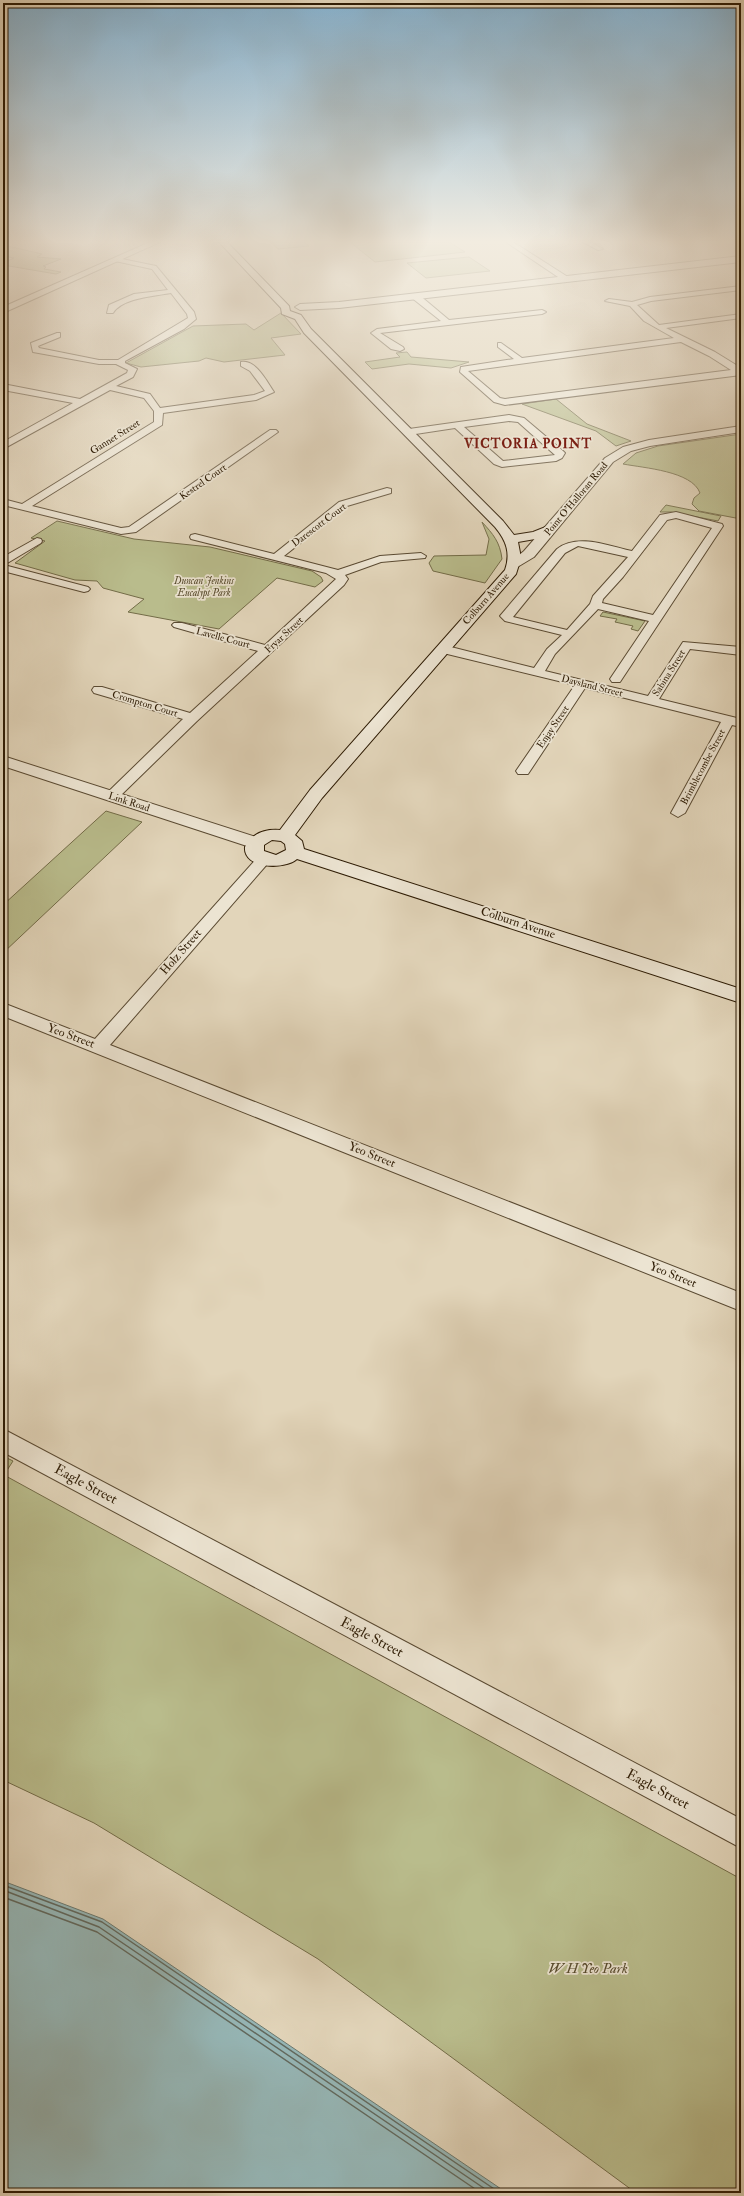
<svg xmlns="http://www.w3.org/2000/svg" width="744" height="2196" font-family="'IM FELL Double Pica',serif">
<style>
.green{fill:#b9bc8c;stroke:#736c48}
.water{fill:#96b7b7;stroke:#6c796f}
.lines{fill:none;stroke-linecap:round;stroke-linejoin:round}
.shore{stroke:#62695e;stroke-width:1.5}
.minor-casing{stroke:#5a4a32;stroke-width:2}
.tertiary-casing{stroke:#5a4a32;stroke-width:2}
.secondary-casing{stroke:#2d1b04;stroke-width:2}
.minor{fill:#ece4d2;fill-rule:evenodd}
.tertiary{fill:#ece4d2;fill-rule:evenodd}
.secondary{fill:#ece4d2;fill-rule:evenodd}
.labels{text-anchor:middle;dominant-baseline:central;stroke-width:3.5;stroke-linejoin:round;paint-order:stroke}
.far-street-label{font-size:10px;fill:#2d1b04;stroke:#ece4d2}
.far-park-label{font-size:10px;font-style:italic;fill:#574b2d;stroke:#ece4d2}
.street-label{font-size:12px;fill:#2d1b04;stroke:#ece4d2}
.far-district-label{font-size:13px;font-weight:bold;letter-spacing:1px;fill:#7a1f14;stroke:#ece4d2}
.near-street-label{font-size:14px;fill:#2d1b04;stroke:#ece4d2}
.near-park-label{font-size:14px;font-style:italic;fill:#574b2d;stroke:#ece4d2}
</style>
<rect width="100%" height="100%" fill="#e2d5ba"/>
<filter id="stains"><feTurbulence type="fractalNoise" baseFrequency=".005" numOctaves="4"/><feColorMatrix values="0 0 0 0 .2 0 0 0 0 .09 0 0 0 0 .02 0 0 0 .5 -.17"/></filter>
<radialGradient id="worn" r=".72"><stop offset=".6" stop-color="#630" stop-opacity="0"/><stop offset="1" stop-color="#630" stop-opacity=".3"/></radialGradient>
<g class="green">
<polygon points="270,242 304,242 309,246 278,249"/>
<polygon points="350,242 449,242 465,252 375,262"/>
<polygon points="3,245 42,254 37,257 61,259 43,266 46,267 44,269 61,272 56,274 3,265 3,263 14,258 3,256"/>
<polygon points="469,257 490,271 426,278 407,263"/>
<polygon points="281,313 301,334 271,338 285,355 224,362 206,358 199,361 141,367 126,363 193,326 246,324 254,330"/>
<polygon points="407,352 411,357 469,362 451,368 409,364 372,369 365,362 400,357 396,353"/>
<polygon points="556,399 587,424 631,441 616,446 596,431 522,404"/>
<path d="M741,434v85l-42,-8 -7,-7 2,-6 6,-5c-8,-22 -56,-25 -77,-29l13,-11 22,-7z"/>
<polygon points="666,505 721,516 718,521 671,512 660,512"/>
<polygon points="57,521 134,539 210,547 312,571 321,577 323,581 315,587 277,578 219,629 128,612 144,599 103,588 97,581 75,580 15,563 45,541 31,538"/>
<path d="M482,522c11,12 18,20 20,37l-17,24 -52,-12 -4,-8 5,-7 52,-1 3,-16z"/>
<polygon points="603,612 645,621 638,631 631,629 633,626 615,622 617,619 600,616"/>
<polygon points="106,811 142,822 3,953 3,905"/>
<polygon points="3,1456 13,1461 4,1475 741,1879 741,2193 636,2193 318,1959 94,1823 3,1780"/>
</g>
<polygon class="water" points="3,1881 103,1919 507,2193 3,2193"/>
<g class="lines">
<g class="shore">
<polyline points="3,1885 102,1922 500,2193"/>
<polyline points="3,1890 99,1927 491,2193"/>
<polyline points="3,1897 97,1932 481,2193"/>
</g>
<defs>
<g id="minor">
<polygon points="506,242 513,242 571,279 564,281"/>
<polygon points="583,242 590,242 603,249 598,250"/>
<path d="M117,258l39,8 38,46 2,7 -12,10 -59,32v2l12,6 -4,8 -17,9 34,8 10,14 94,-13 11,-4 -15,-20 -9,-5v-4c15,-3 26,20 33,30l-18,8 -93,13 -1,12 -130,81 89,22 8,-1 141,-97h6l2,2 -142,100 -15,2 -118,-29v-6l19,5 132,-82v-11l-10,-13 -34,-8 -107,59v-7l70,-39 -70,-13v-6l77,15 47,-26 1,-3 -12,-6h-17l-66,-12 -2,-9 26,-10h3v4l-22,9 1,2 60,12h19l70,-42 -1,-4 -16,-21c-16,3 -49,5 -58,20h-6l2,-8 25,-11 34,-4 -16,-21 -37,-8 -1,-1z"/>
<path d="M741,286v4l-90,11 -14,4 22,20 82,-11v4l-75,10 49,24 26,16v7l-236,30 -11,-3 -34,-30 1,-5 53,-8 -16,-12v-4h3l21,15 152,-20 -30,-17 -14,-15 -25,-5 4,-2 23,3 18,-5zM681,342l28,14 22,14 -226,29 -5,-1 -32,-27z"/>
<polygon points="412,294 418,294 449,320 542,310 546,312 542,314 380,333 403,347 404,349 400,351 391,349 371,333 377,329 441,321 412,298"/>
<path d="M509,415l15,3 39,33 2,2 -3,5 -6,3 -54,6 -8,-3 -39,-36 -46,7 -5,-3 5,-3zM509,421l9,1 37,33 -52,6 -39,-34z"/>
<polygon points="387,488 391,489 391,493 347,506 284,556 338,570 380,556 421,553 426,556 425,558 381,562 345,575 348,579 344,585 197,721 117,799 107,799 105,796 107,793 183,719 94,693 92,690 94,687 102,687 190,713 258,651 174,627 172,625 174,623 182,623 265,645 336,579 326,573 191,539 190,537 191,535 195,534 274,554 339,502"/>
<path d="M676,512l46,12 1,2 -103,156h-8l-2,-3 39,-58 -51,-12 -43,45 -10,17 103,25 35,-54 58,5v8l-51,-6 -31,50 82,20v8l-9,-2 -47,88 -7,4 -7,-4 50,-91 -136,-34 -57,86h-10l-2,-3 59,-86 -136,-33 -2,-3 6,-4 91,23 13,-19 15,-14 -57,-14 -5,-5 57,-67c21,-16 51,-3 75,2l28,-36zM676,518l36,10 -59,87 -51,-12 1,-4 20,-22 44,-57zM578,546l50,11 -35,39 -3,8 -23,26 -54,-13 52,-64z"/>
<polygon points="37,538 41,539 42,541 41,543 4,565 88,587 90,589 88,591 84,592 3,571 3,557"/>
<polygon points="264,854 269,856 271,859 269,862 110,1045 741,1293 741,1311 3,1016 3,1003 95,1039 259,856"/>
<polygon points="3,1429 741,1819 741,1848 3,1452"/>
</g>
<g id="tertiary">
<polygon points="150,242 160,242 3,313 3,307"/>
<polygon points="741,256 741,262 339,308 300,310 295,307 300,304 339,302"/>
<polygon points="741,426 741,432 650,446 631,451 613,462 534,557 514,569 507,565 524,551 605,458 623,447 649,440"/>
<polygon points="3,756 262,839 265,843 262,847 256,849 250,847 3,766"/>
</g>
<path id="secondary" d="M219,242h8l62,64 1,5 11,4 10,14 192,192 11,14 19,-3 15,-6 6,4 -13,8 -23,4 3,16 -5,16 -194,224 -27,37 7,6 2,8 437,140v14l-444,-144c-12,11 -54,10 -52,-12 7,-14 21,-18 35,-17l30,-40 195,-220c6,-17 1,-30 -10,-43l-191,-194 -9,-14 -13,-5 -1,-6zM272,840l9,1 4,3 1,6 -10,5 -12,-4v-6z"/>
</defs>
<use href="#minor" class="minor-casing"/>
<use href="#tertiary" class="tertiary-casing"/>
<use href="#secondary" class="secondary-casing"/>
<use href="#minor" class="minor"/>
<use href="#tertiary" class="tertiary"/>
<use href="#secondary" class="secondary"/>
</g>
<linearGradient id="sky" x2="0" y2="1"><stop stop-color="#87b5d4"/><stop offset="0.44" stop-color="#f2ece0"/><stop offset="1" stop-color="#f2ece0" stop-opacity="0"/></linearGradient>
<rect width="744" height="549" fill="url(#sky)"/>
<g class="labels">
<g class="far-street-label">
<text transform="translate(115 437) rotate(-32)">Gannet Street</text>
<text transform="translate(203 482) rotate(-35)">Kestrel Court</text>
<text transform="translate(576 499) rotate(-50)">Point O'Halloran Road</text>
<text transform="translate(319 525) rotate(-37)">Darescott Court</text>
<text transform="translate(486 599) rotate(-49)">Colburn Avenue</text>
<text transform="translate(284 635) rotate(-43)">Fryar Street</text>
<text transform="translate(223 638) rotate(15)">Lavelle Court</text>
<text transform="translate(669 673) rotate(-58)">Sabina Street</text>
<text transform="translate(592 686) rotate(14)">Daysland Street</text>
<text transform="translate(145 704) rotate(17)">Crompton Court</text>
<text transform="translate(553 727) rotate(-56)">Enjay Street</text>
<text transform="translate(703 767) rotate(-62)">Brimblecombe Street</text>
<text transform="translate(129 802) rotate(18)">Link Road</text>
</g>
<g class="far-park-label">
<text x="204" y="581">Duncan Jenkins<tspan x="204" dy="12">Eucalypt Park</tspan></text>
</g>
<g class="street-label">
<text transform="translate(518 923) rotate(18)">Colburn Avenue</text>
<text transform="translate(181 952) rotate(-49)">Holz Street</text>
<text transform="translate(71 1036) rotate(20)">Yeo Street</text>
<text transform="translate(372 1155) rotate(22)">Yeo Street</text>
<text transform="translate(673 1275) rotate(22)">Yeo Street</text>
</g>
<g class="far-district-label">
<text x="528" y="444">VICTORIA POINT</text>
</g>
<g class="near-street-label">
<text transform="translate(86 1484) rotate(28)">Eagle Street</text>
<text transform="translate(372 1637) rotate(28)">Eagle Street</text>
<text transform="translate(658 1789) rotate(28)">Eagle Street</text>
</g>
<g class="near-park-label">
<text x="588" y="1968">W H Yeo Park</text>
</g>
</g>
<rect width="744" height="2196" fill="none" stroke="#e2d5ba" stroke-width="16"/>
<rect x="4" y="4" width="736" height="2188" fill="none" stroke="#2d1b04" stroke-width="2"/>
<rect x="8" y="8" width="728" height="2180" fill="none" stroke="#2d1b04"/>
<rect width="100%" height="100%" filter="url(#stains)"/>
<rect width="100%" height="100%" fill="url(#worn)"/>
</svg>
